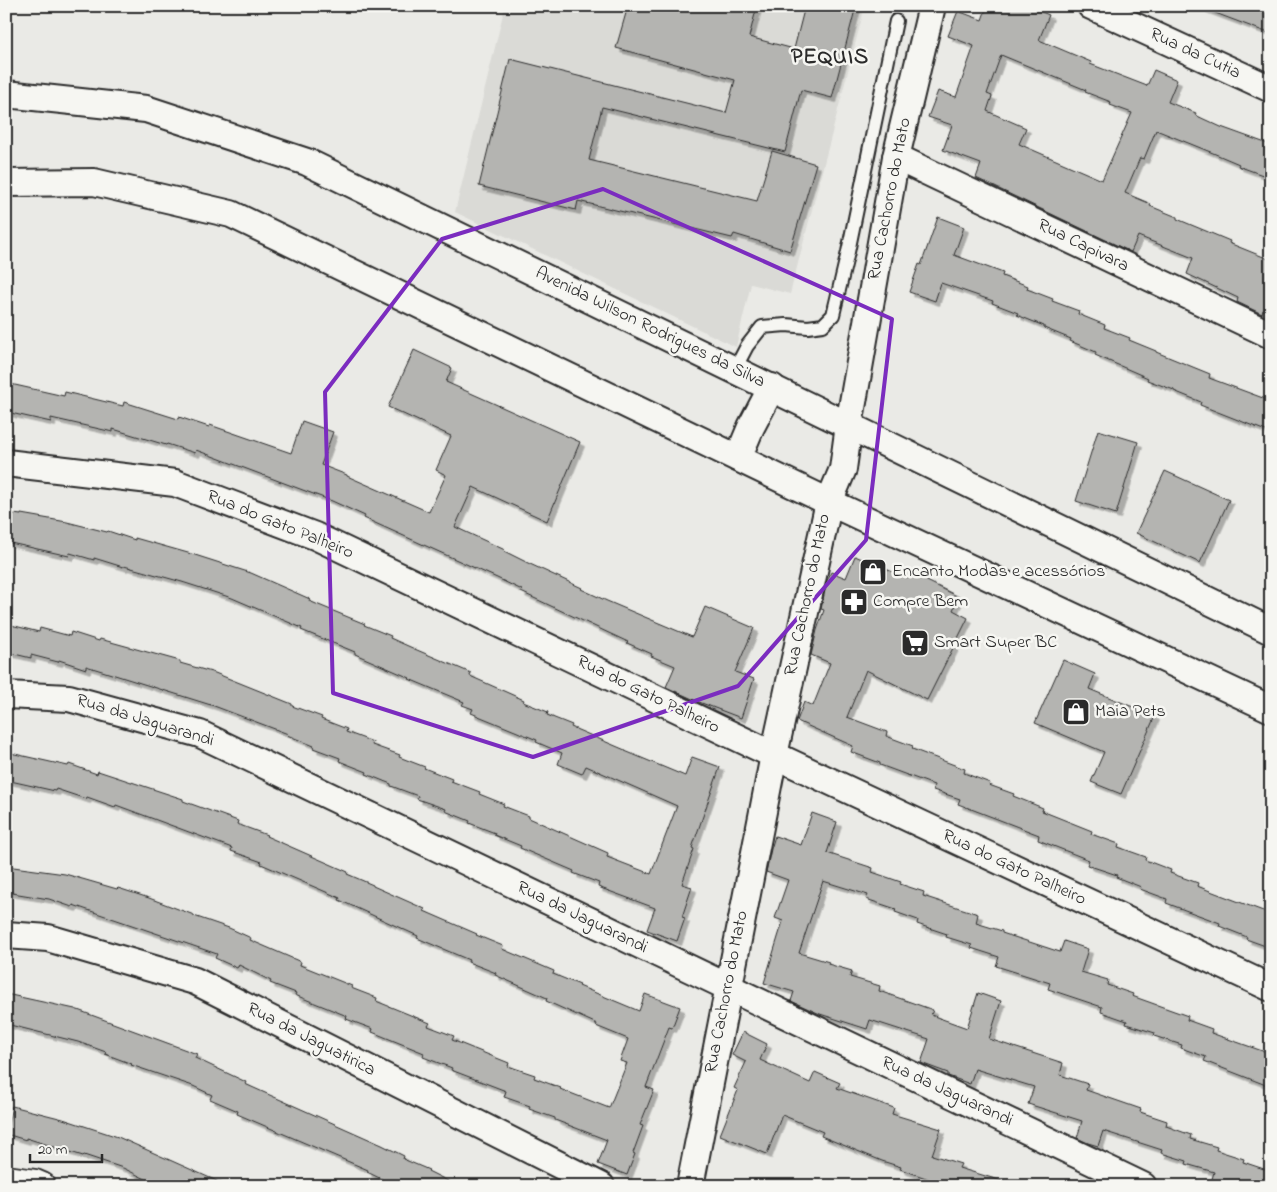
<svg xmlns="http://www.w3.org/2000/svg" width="1277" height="1192" font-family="'Indie Flower',sans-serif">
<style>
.built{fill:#dadad6}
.building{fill:#b4b4b1;stroke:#2b2b2b;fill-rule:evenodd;filter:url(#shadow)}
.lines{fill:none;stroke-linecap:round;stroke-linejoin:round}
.service-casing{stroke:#2b2b2b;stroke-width:16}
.minor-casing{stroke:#2b2b2b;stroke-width:30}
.service{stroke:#f6f6f2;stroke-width:12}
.minor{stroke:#f6f6f2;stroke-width:26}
.marked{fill:none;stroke:#7b2cbf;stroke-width:4;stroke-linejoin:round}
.labels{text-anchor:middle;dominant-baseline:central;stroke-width:5;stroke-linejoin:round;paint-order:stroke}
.street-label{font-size:18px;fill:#2b2b2b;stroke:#f6f6f2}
.poi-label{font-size:18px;fill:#2b2b2b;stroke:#f6f6f2;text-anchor:start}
.district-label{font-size:22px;font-weight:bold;letter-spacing:1px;fill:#2b2b2b;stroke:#f6f6f2}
</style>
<defs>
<filter id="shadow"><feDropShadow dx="4.5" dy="4.5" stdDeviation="0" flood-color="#0004"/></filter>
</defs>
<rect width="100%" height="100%" fill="#eaeae6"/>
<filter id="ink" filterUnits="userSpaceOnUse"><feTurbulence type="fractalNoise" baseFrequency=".02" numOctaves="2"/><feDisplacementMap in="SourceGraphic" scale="10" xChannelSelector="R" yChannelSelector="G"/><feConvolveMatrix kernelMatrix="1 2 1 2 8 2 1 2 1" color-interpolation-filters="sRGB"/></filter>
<g filter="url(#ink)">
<polygon class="built" points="505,6 865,6 790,294 751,284 736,347 455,212"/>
<g class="building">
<polygon points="628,6 757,6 749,37 794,49 805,6 856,6 832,98 801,90 785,152 602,107 589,160 757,201 772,151 816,164 790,251 734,234 732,238 578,201 576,210 479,186 510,59 726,113 735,80 616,48"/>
<path d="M987,6h40l22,9 -10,25 52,22 -1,2 57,22 7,-16 23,10 -9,22 28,11 -1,2 26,12 50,18v33l-33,-12 1,-2 -26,-11 -57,-23 -12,29 -4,-1 -15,35 26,11 -1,2 27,11v2l53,22 -1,2 42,17v53l-8,-3 -1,4 -25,-12 1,-4 -51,-24 6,-16 -55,-22 -7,16 -155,-74 5,-14 -38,-14 9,-25 -24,-8 10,-26 18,6 18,-51 -26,-10 10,-25 24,9zM1001,55l85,35 -1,2 26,10 -1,3 22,8 -30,67 -83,-36 7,-16 -39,-17 5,-15 -5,-2z"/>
<polygon points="1202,6 1271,6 1271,34 1202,8"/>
<polygon points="938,217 964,227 954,255 1003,273 1002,276 1028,286 1027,289 1053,299 1052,301 1079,311 1078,314 1105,325 1104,328 1130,338 1129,340 1156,351 1156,352 1210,374 1209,378 1271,401 1271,433 1200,405 1201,402 1174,391 1174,390 1147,380 1148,378 1095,355 1096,352 1070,341 1071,339 1044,328 1044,326 1017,315 1018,313 992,303 993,301 941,283 935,301 909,292 919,264 921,265"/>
<polygon points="414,350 452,368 446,382 580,442 547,521 473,487 455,527 505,550 504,551 530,564 582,588 581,589 607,601 692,637 705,607 754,628 735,672 754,679 741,718 699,702 666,687 675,666 651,656 652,654 627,643 628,642 521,592 522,590 497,578 364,518 365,516 332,501 196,450 195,453 167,444 166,445 113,429 113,432 51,418 51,422 6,412 6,383 64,396 65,392 123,406 124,402 178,419 179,417 209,427 210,425 291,453 302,421 333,432 321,465 347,475 347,476 429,512 446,475 436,470 451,436 388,407"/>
<polygon points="1098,430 1138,442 1116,514 1076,501"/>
<polygon points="1165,471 1229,500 1200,563 1136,533"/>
<polygon points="6,513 21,515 21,514 67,522 107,532 108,531 135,540 135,538 195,555 251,573 310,599 309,601 365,624 364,625 391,636 390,638 417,650 471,673 470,676 524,700 523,702 548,712 547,715 572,725 571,727 625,750 625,751 685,776 692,757 720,767 692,848 694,849 682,884 692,887 682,917 685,918 677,941 647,930 655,908 598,887 599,883 573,873 574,871 520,848 521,846 494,835 495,833 469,823 470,821 445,811 446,809 417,799 418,796 391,786 391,784 366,774 367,772 339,761 340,758 313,748 314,746 287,735 288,734 214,706 86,666 86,669 59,660 58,662 31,655 31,658 6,652 11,625 39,632 40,628 70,636 71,632 99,641 100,639 180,661 180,663 215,673 292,704 292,706 322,717 321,719 347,729 346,732 373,742 372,745 400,755 399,757 425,767 424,768 452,779 451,781 480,792 479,794 504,804 503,806 529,816 529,818 608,853 607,857 651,874 677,806 586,766 582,774 558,764 562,753 536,742 537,740 471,713 473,709 462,705 464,702 409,679 410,678 355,654 355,652 301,630 302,628 232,598 182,582 124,566 123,567 94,558 94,560 70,553 69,556 6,542"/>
<polygon points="855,556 907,578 909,572 959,597 953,610 968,618 927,700 866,670 847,717 887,732 886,736 913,746 912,749 965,769 964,773 990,783 989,785 1014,794 1013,796 1043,808 1042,811 1092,831 1091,834 1119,844 1118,847 1146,857 1145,860 1171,870 1170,873 1198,883 1197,886 1271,914 1271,948 1246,939 1247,937 1219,926 1220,923 1166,903 1167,899 1140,889 1141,887 1116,877 1117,875 1087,865 1089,860 1038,840 1039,835 958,804 960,799 933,790 934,785 880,765 880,763 851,752 853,746 797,721 804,702 813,706 830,663 811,655 817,630 824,610 821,609 827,581 831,572 846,578"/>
<polygon points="1063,660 1095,674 1089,689 1155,716 1121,794 1091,782 1104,752 1035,723"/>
<polygon points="6,752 68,766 69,764 97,774 98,771 183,799 183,801 238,821 237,824 267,835 266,836 348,872 347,874 373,885 373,886 425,909 424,911 477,934 476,935 503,946 502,949 554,971 553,974 580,985 579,986 639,1011 645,994 680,1007 672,1028 669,1027 646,1087 654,1090 640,1125 643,1126 633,1153 635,1154 627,1175 598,1164 607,1140 555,1120 555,1118 529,1109 530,1106 504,1097 506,1091 451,1070 452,1068 423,1057 424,1053 372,1032 373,1029 346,1019 347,1016 295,995 296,993 270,983 271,981 239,965 237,968 215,958 217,954 73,905 72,907 49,899 6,892 6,866 65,874 117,889 118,888 149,898 194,915 194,916 229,928 251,938 250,940 301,962 300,965 352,986 351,988 377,998 376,1001 430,1023 428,1026 454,1036 452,1040 509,1063 508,1066 535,1075 534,1078 561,1088 560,1089 609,1108 627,1063 620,1061 628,1039 596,1026 597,1024 546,1001 547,998 495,975 496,973 468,962 469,960 417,938 418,936 339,900 340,898 261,864 262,862 231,851 232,848 116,805 115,807 87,797 86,799 56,789 55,791 6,780"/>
<polygon points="812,813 837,822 827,853 873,868 872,872 901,882 900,884 924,892 923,896 978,914 976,923 1002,931 1002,933 1060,952 1064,941 1088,949 1081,972 1108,980 1107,985 1133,994 1132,996 1188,1016 1187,1020 1212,1029 1211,1033 1271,1054 1271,1087 1204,1061 1206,1057 1181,1048 1182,1045 1154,1036 1155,1033 1126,1024 1127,1021 1101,1012 1102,1007 1048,989 1050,983 996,966 999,957 971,948 972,945 946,937 947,934 917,924 918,920 895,912 896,909 866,899 868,895 823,881 799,953 829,962 828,964 852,971 850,977 880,986 879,991 933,1010 931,1015 967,1028 978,993 1001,1001 989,1039 1063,1063 1060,1075 1088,1084 1086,1090 1141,1109 1140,1112 1167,1121 1166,1126 1191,1135 1190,1139 1217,1147 1216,1150 1244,1159 1243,1162 1270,1171 1265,1186 1234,1186 1212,1179 1214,1172 1186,1164 1187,1161 1161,1153 1162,1150 1103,1131 1098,1146 1088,1143 1077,1138 1082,1121 1028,1104 1034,1087 975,1069 970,1084 951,1077 948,1076 948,1073 921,1063 929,1039 870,1020 867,1029 820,1014 791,1001 794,992 764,983 783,921 775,918 788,880 766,872 771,849 775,836 801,845"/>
<polygon points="6,994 75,1009 197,1054 195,1058 246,1082 245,1084 382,1145 404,1156 403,1159 429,1170 428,1171 458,1186 396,1186 367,1172 368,1170 237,1114 238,1111 210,1099 212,1095 193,1086 131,1065 132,1064 105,1054 106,1052 78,1042 6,1024"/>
<polygon points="743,1032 767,1044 760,1060 810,1083 815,1072 840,1083 837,1088 894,1108 892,1114 941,1129 932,1155 961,1164 959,1168 1002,1181 1001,1186 927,1186 929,1179 900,1169 901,1167 882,1161 821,1136 823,1132 782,1115 767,1154 720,1135 738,1090 734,1088 746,1062 732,1055"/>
<polygon points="12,1106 63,1119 118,1137 228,1186 160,1186 123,1168 84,1155 83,1156 26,1138 26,1140 6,1134"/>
</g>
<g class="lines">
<defs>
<polyline id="service" points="735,369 747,346 762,327 786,325 808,327 823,325 833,315 848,252 896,21"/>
<g id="minor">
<polyline points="1091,6 1271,89"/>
<polyline points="6,94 146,109 307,162 1271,631"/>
<polyline points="896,157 1271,335"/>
<polyline points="6,183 94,182 231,214 829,502 1271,709"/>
<polyline points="738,458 751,427 772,387"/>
<polyline points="6,463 175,483 315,536 774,755 1271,988"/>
<polyline points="6,695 69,698 200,734 1143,1186"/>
<polyline points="6,935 48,938 195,981 601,1186"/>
<polyline points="6,1179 35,1183 42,1186"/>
<polyline points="690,1186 774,755 829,502 843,469 849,425 896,157 932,6"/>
</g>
</defs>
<use href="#service" class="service-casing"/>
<use href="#minor" class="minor-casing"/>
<use href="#service" class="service"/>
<use href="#minor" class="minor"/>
</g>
</g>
<path class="marked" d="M603,189l289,130 -26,221 -128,146 -205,71 -200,-64 -8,-301 117,-153z"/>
<defs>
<symbol id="shop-square" viewBox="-11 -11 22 22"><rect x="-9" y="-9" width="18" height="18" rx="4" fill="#2b2b2b" stroke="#f6f6f2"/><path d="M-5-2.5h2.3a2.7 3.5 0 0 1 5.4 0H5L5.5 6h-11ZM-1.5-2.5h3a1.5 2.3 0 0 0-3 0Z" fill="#fff"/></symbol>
<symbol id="pharmacy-square" viewBox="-11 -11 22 22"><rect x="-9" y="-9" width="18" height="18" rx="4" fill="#2b2b2b" stroke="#f6f6f2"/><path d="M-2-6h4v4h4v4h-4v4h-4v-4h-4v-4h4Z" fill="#fff"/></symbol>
<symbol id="supermarket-square" viewBox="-11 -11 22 22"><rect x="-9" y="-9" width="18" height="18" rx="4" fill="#2b2b2b" stroke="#f6f6f2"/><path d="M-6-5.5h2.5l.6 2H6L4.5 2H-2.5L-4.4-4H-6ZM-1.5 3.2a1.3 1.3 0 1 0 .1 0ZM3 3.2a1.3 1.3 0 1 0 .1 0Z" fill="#fff"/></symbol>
</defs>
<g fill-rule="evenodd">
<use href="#shop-square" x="857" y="556" width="32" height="32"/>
<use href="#pharmacy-square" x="838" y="586" width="32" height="32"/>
<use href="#supermarket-square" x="899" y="627" width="32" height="32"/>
<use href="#shop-square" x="1060" y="696" width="32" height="32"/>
</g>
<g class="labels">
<g class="street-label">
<text transform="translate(1195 54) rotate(25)">Rua da Cutia</text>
<text transform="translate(890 199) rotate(-79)">Rua Cachorro do Mato</text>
<text transform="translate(1083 246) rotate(26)">Rua Capivara</text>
<text transform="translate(650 328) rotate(26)">Avenida Wilson Rodrigues da Silva</text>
<text transform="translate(280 525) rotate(22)">Rua do Gato Palheiro</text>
<text transform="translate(808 595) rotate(-78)">Rua Cachorro do Mato</text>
<text transform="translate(648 695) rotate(26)">Rua do Gato Palheiro</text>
<text transform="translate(145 721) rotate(17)">Rua da Jaguarandi</text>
<text transform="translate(1014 868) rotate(25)">Rua do Gato Palheiro</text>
<text transform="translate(582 918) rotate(26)">Rua da Jaguarandi</text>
<text transform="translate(727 992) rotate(-79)">Rua Cachorro do Mato</text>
<text transform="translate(311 1040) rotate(27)">Rua da Jaguatirica</text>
<text transform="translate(947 1092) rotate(25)">Rua da Jaguarandi</text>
</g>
<g class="poi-label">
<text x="892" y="572">Encanto Modas e acessórios</text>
<text x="873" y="602">Compre Bem</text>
<text x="934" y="643">Smart Super BC</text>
<text x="1095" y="712">Maia Pets</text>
</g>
<g class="district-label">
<text x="830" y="58">PEQUIS</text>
</g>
</g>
<rect width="1277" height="1192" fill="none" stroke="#f6f6f2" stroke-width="25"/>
<rect x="12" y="12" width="1252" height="1167" fill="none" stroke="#2b2b2b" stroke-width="2" filter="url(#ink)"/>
<path d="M30 1154v8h72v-8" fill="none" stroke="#2b2b2b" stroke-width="2.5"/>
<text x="38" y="1154" font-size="15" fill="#2b2b2b" stroke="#f6f6f2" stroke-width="4" paint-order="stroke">20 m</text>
</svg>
